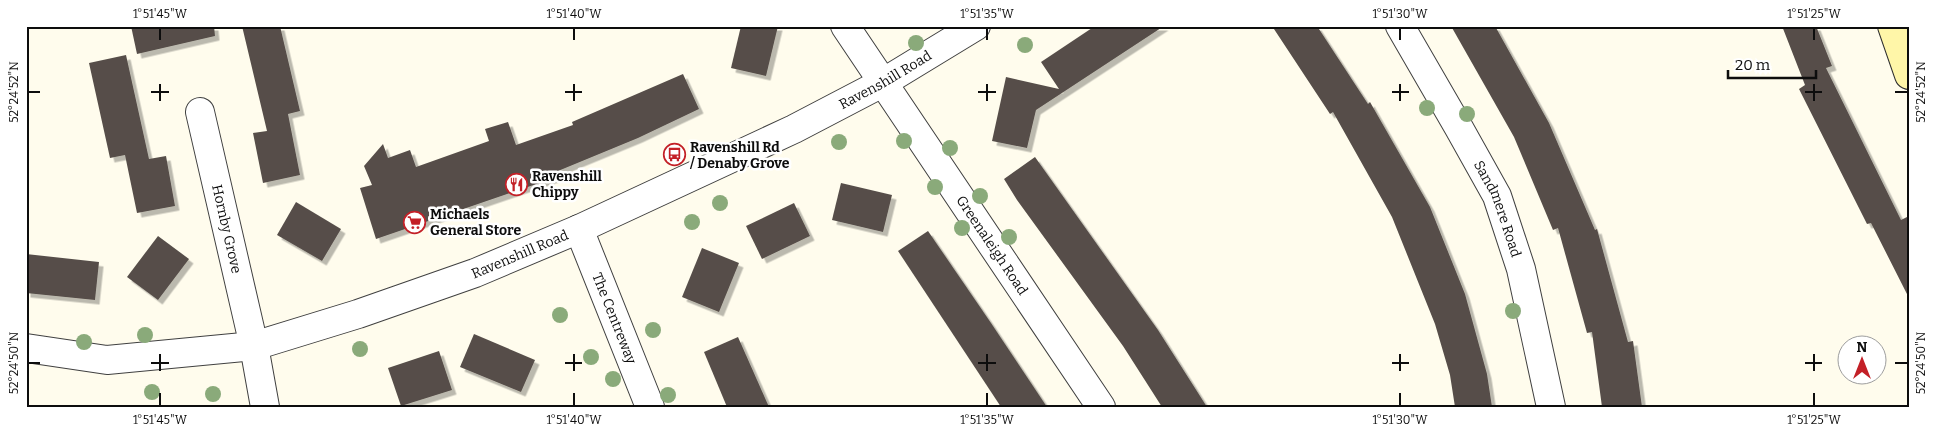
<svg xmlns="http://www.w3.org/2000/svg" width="1935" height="433" font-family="Bitter,serif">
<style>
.building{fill:#564e49;filter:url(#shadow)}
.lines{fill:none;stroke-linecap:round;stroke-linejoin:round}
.street-casing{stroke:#404040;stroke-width:30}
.secondary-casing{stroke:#2f2f2f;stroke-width:30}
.street{stroke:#fff;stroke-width:28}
.secondary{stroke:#fff6a8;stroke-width:28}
.tree{fill:#8aaa7a}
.ticks{fill:none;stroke:#0d0d0d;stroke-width:2}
.labels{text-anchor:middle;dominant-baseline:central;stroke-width:5;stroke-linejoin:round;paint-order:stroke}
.street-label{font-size:14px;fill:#0d0d0d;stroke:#fff}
.poi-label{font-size:14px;font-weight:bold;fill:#0d0d0d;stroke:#fff;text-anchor:start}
.neatline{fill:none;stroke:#0d0d0d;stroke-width:2}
.ticks-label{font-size:12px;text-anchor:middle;fill:#0d0d0d}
</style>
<defs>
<filter id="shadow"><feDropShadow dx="4.5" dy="4.5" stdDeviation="0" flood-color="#0004"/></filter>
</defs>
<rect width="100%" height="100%" fill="#fffced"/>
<g class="building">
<polygon points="131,26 214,26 215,36 137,54"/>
<polygon points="242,26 280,26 300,111 288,114 300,175 263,183 253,133 267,131"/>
<polygon points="741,26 778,26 766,76 731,68"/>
<polygon points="1095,26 1164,26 1036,110 1027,148 992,141 1006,77 1059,89 1041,62"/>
<polygon points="1272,26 1317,26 1368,104 1370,102 1430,207 1465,294 1487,374 1492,407 1455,407 1450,375 1435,324 1392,217 1333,112 1330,114"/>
<polygon points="1451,26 1495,26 1549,123 1595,230 1597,229 1628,342 1633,341 1642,407 1602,407 1592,332 1587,333 1558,228 1553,230 1514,137"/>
<polygon points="1782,26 1816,26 1832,66 1826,68 1901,220 1909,216 1909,298 1871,223 1867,224 1799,89 1805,85"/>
<polygon points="126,55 149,159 166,156 175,206 137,213 125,155 110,158 89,63"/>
<polygon points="683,74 699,109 638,138 558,171 560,176 376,239 360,188 372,185 364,166 383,144 388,158 410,150 416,167 489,141 485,129 508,122 516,145 573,125 572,122"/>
<polygon points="1035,157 1158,330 1207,407 1162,407 1123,346 1017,200 1004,179"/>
<polygon points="841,183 892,195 883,232 832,220"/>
<polygon points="296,202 341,229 322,261 277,235"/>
<polygon points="794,203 810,236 762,259 746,226"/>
<polygon points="928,231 991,323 1047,407 1001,407 898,251"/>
<polygon points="158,236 189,259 158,300 127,277"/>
<polygon points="702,248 739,263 719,312 682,297"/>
<polygon points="26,254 99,262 95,300 26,293"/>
<polygon points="474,334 535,360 521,392 460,367"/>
<polygon points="738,337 769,407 727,407 704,352"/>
<polygon points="439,351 452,390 401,406 388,368"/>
</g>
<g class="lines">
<defs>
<g id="street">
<path id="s1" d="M845,26l256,381"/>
<path id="s2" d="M1400,26l59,102 38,68 24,73 30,138"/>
<path id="s3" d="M200,112l54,234 11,61"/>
<path id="s4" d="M579,229l71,178"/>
<path id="s5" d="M26,348l81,12 147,-14 104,-32 117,-41 104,-44 215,-100 90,-47 92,-56"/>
</g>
<polyline id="secondary" points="1892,26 1909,75"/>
</defs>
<use href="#street" class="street-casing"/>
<use href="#secondary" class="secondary-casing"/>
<use href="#street" class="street"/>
<use href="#secondary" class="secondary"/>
</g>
<g class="tree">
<circle cx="916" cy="43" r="8"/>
<circle cx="1025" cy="45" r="8"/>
<circle cx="1427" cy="108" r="8"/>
<circle cx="1467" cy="114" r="8"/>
<circle cx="904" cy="141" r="8"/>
<circle cx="839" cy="142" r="8"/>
<circle cx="950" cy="148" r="8"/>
<circle cx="935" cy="187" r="8"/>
<circle cx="980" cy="196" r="8"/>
<circle cx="720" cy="203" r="8"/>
<circle cx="692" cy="222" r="8"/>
<circle cx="962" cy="228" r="8"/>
<circle cx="1009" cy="237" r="8"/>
<circle cx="1513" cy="311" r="8"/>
<circle cx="560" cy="315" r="8"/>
<circle cx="653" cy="330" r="8"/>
<circle cx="145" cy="335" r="8"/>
<circle cx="84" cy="342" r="8"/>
<circle cx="360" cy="349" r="8"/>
<circle cx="591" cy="357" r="8"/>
<circle cx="613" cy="379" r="8"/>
<circle cx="152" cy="392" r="8"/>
<circle cx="213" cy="394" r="8"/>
<circle cx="668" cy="395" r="8"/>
</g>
<path class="ticks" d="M160,28v12M574,28v12M987,28v12M1400,28v12M1814,28v12M160,84v17M574,84v17M987,84v17M1400,84v17M1814,84v17M28,92h12M151,92h18M565,92h17M978,92h18M1392,92h17M1805,92h17M1895,92h13M160,354v17M574,354v17M987,354v17M1400,354v17M1814,354v17M28,363h12M151,363h18M565,363h17M978,363h18M1392,363h17M1805,363h17M1895,363h13M160,393v13M574,393v13M987,393v13M1400,393v13M1814,393v13"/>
<defs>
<symbol id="bus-ring" viewBox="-11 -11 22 22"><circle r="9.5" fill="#fff" stroke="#c32027" stroke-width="1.5"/><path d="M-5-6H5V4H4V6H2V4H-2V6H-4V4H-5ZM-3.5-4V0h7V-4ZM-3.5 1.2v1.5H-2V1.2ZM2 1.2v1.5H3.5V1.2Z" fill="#c32027"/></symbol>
<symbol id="restaurant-ring" viewBox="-11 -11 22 22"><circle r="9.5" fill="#fff" stroke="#c32027" stroke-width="1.5"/><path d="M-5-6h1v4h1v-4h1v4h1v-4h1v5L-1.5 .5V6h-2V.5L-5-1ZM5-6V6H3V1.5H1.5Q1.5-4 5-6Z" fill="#c32027"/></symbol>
<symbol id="supermarket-ring" viewBox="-11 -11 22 22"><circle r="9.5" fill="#fff" stroke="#c32027" stroke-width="1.5"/><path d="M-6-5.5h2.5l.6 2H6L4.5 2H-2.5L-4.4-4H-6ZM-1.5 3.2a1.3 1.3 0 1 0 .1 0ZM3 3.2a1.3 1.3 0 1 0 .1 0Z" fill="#c32027"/></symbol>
</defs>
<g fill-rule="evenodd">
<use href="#bus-ring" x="662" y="142" width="25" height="25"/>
<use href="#restaurant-ring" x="504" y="172" width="25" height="25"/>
<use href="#supermarket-ring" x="402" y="210" width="25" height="25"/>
</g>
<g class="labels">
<g class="street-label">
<text stroke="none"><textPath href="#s5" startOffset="916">Ravenshill Road</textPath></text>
<text stroke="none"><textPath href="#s2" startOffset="208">Sandmere Road</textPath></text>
<text stroke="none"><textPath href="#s3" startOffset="120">Hornby Grove</textPath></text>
<text stroke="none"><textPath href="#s1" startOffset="264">Greenaleigh Road</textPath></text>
<text stroke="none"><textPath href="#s5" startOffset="511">Ravenshill Road</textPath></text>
<text stroke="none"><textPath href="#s4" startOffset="96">The Centreway</textPath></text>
</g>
<g class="poi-label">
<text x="690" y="147">Ravenshill Rd<tspan x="690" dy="16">/ Denaby Grove</tspan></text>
<text x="532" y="176">Ravenshill<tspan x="532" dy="16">Chippy</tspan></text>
<text x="430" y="214">Michaels<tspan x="430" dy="16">General Store</tspan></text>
</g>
</g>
<rect width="1935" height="433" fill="none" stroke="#ffffff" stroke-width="55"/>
<g transform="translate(1862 360)"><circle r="24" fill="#ffffff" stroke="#9e9e9e"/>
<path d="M0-4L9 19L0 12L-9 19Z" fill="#c32027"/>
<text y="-8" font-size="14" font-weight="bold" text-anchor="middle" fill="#0d0d0d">N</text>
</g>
<path d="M1728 70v8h88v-8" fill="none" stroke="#0d0d0d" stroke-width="2.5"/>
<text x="1735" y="70" font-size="15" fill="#0d0d0d" stroke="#ffffff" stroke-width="4" paint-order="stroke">20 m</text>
<rect x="28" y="28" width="1880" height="378" class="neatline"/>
<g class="ticks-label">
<text x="160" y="18">1°51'45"W</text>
<text x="574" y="18">1°51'40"W</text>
<text x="987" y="18">1°51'35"W</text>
<text x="1400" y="18">1°51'30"W</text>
<text x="1814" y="18">1°51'25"W</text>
<text transform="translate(14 92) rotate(-90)" y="4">52°24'52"N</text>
<text transform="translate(1921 92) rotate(-90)" y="4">52°24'52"N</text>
<text transform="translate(14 363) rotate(-90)" y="4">52°24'50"N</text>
<text transform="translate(1921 363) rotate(-90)" y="4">52°24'50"N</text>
<text x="160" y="424">1°51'45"W</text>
<text x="574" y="424">1°51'40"W</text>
<text x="987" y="424">1°51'35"W</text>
<text x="1400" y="424">1°51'30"W</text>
<text x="1814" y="424">1°51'25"W</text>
</g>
</svg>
